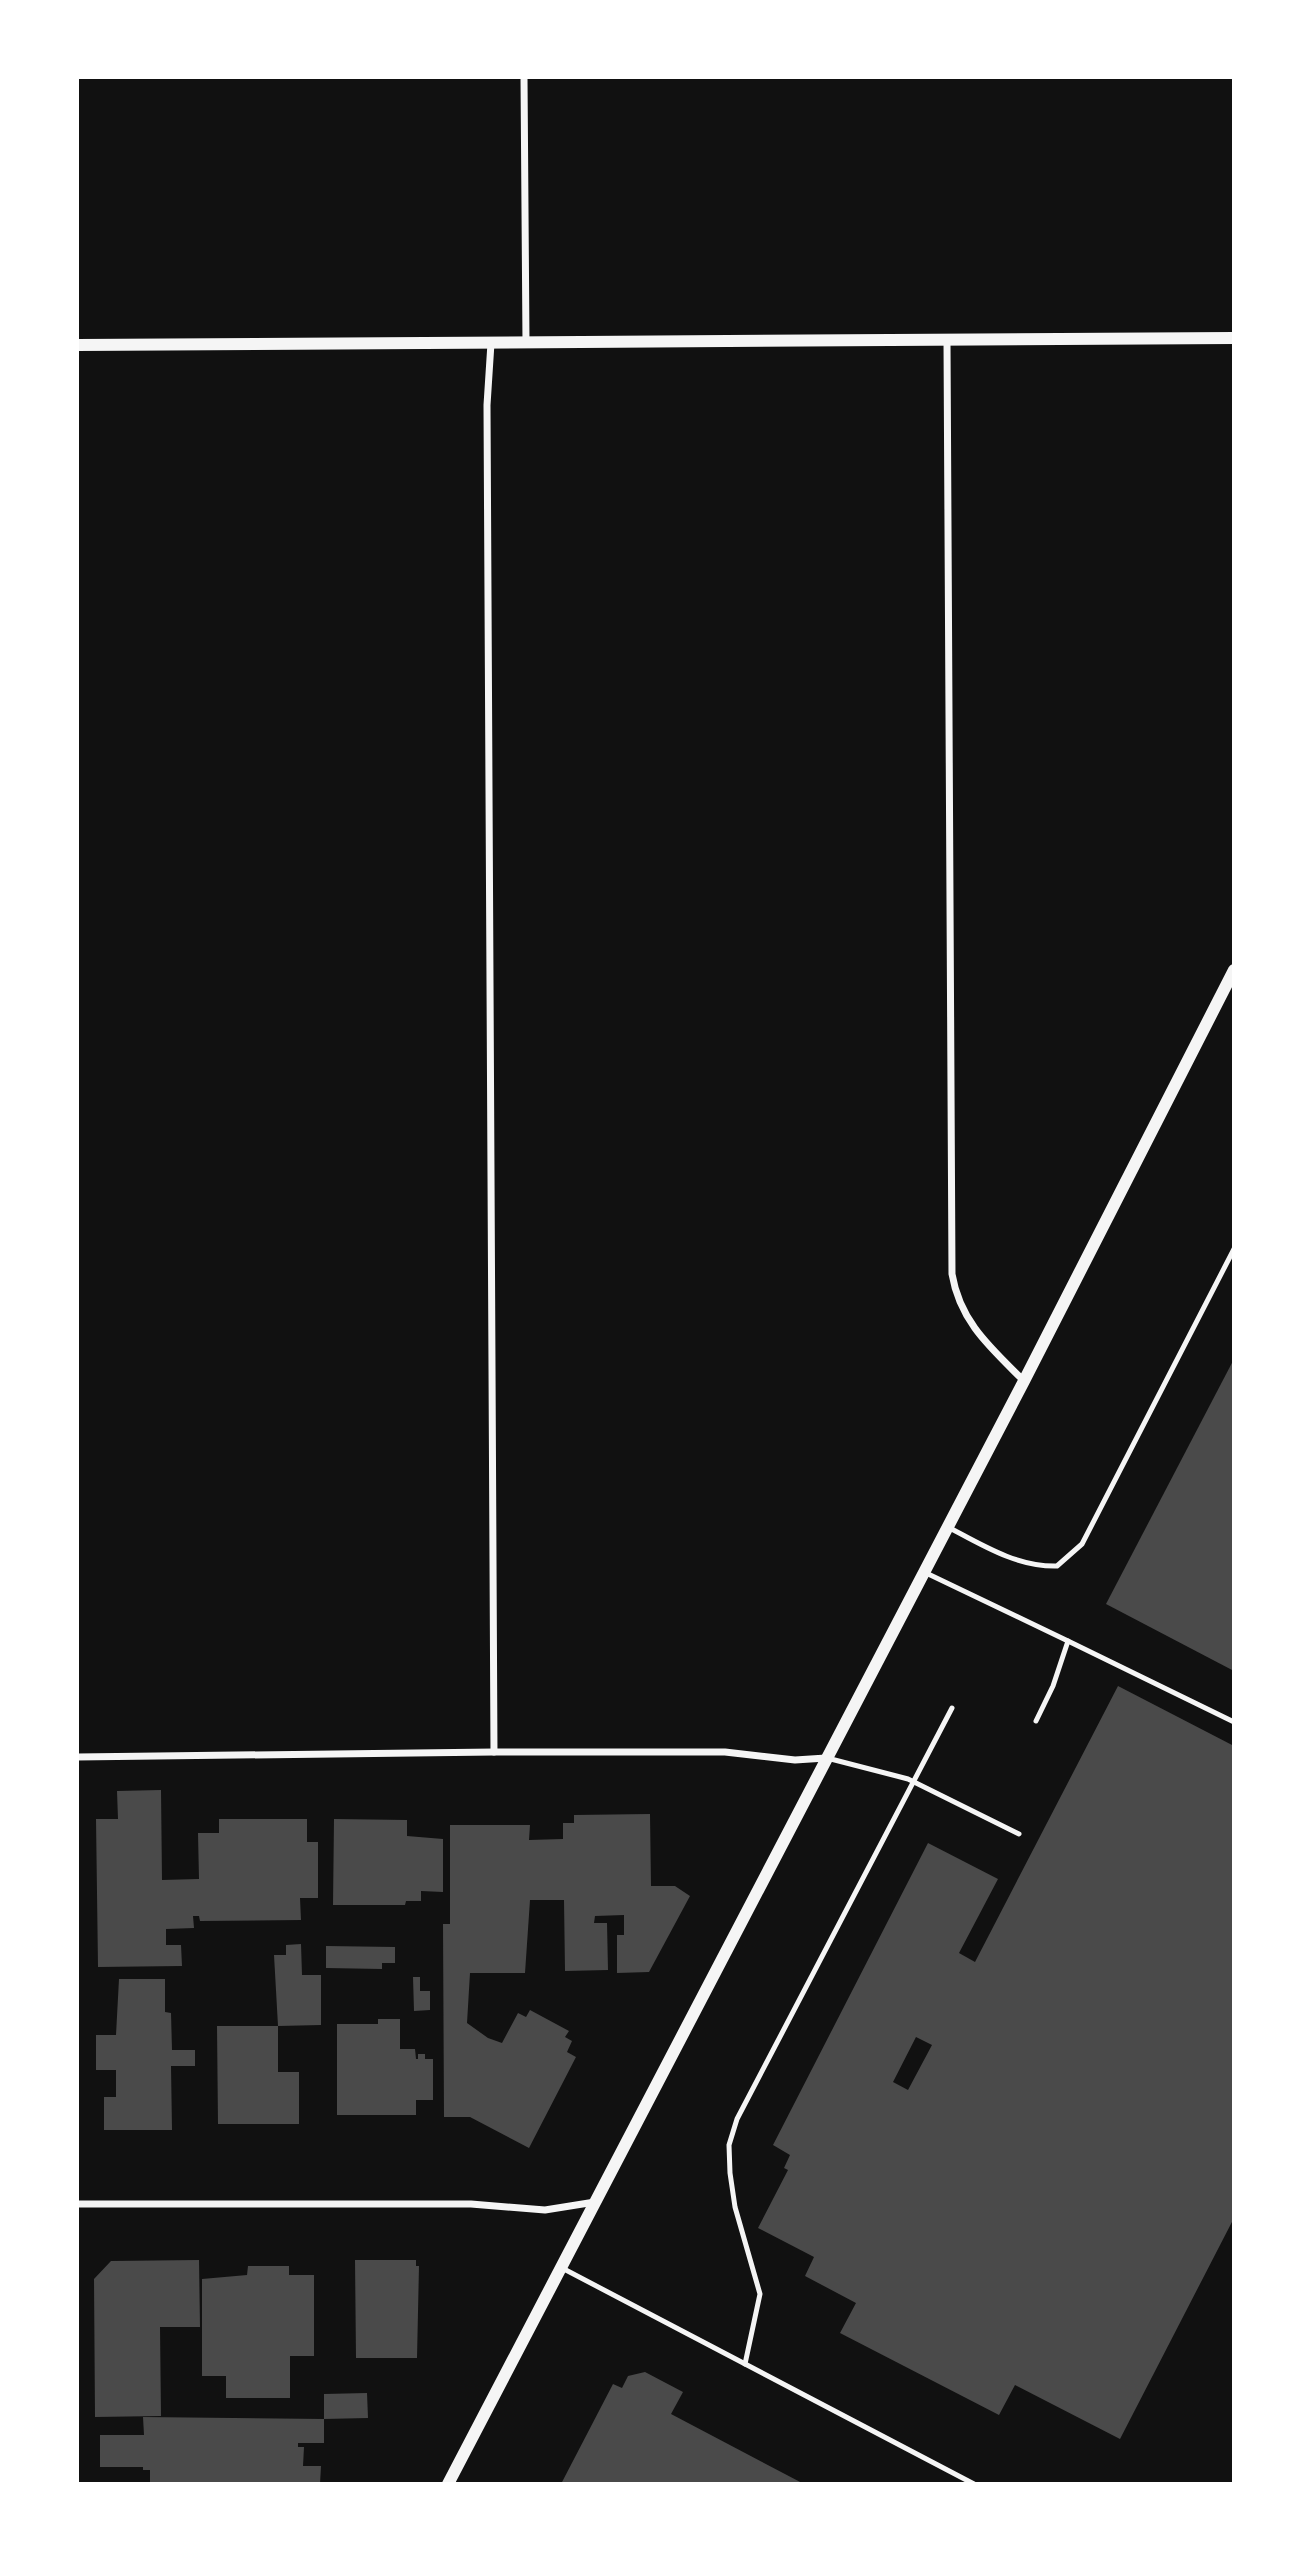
<svg xmlns="http://www.w3.org/2000/svg" width="1311" height="2561" font-family="Ubuntu,sans-serif">
<style>
.building{fill:#4a4a4a;fill-rule:evenodd}
.lines{fill:none;stroke-linecap:round;stroke-linejoin:round}
.service{stroke:#f5f5f5;stroke-width:5}
.minor{stroke:#f5f5f5;stroke-width:7}
.tertiary{stroke:#f5f5f5;stroke-width:12}
</style>
<rect width="100%" height="100%" fill="#111"/>
<g class="building">
<polygon points="1234,1359 1234,1671 1106,1604"/>
<path d="M1118,1686l116,60v472l-114,221 -105,-54 -16,30 -159,-82 16,-30 -51,-27 9,-19 -56,-29 30,-58 -4,-2 6,-13 -17,-10 155,-302 70,36 -39,74 16,9zM916,2037l16,8 -24,45 -15,-8z"/>
<polygon points="161,1790 162,1880 199,1879 198,1833 219,1833 219,1819 307,1819 307,1842 318,1842 318,1898 300,1898 301,1920 200,1921 199,1916 193,1916 194,1928 166,1929 166,1945 181,1945 182,1966 98,1967 96,1819 118,1819 117,1791"/>
<polygon points="650,1814 651,1886 675,1886 690,1896 649,1972 617,1973 617,1935 624,1935 624,1915 595,1916 594,1923 607,1923 608,1970 565,1971 564,1900 530,1900 525,1973 470,1973 467,2023 488,2038 502,2043 518,2013 526,2017 530,2010 569,2031 565,2037 572,2041 567,2052 576,2057 529,2148 470,2117 444,2117 443,1924 450,1924 450,1825 530,1825 529,1840 563,1839 563,1823 574,1823 574,1815"/>
<polygon points="334,1819 407,1820 407,1836 443,1839 443,1892 421,1891 421,1901 406,1901 405,1905 333,1905"/>
<polygon points="301,1944 302,1975 321,1975 321,2025 278,2026 274,1955 286,1955 286,1945"/>
<polygon points="326,1946 395,1947 395,1963 382,1963 382,1969 326,1968"/>
<polygon points="413,1977 420,1977 420,1991 430,1991 430,2010 414,2011"/>
<polygon points="119,1979 165,1979 165,2012 171,2013 172,2050 195,2050 195,2066 171,2066 172,2130 104,2130 104,2097 116,2097 116,2070 96,2070 96,2035 116,2035"/>
<polygon points="378,2019 400,2019 400,2049 415,2049 416,2059 418,2059 418,2054 425,2054 425,2059 433,2059 433,2100 416,2100 416,2115 337,2115 337,2024 378,2024"/>
<polygon points="217,2026 278,2026 278,2072 299,2072 299,2124 218,2124"/>
<polygon points="199,2260 200,2327 160,2327 161,2416 95,2417 94,2279 111,2261"/>
<polygon points="355,2260 416,2260 416,2266 419,2266 417,2358 356,2358"/>
<polygon points="248,2266 289,2266 289,2275 314,2275 314,2356 290,2356 290,2398 226,2398 226,2376 202,2376 202,2279 247,2275"/>
<polygon points="645,2372 683,2392 671,2414 804,2484 561,2484 613,2384 622,2388 628,2376"/>
<polygon points="367,2393 368,2418 324,2419 324,2394"/>
<polygon points="143,2417 324,2419 324,2443 298,2443 298,2447 304,2447 303,2466 321,2466 320,2484 150,2484 150,2470 143,2470 143,2467 100,2467 100,2435 144,2435"/>
</g>
<g class="lines">
<g class="service">
<path d="M948,1527c34,18 69,40 109,39l25,-22 152,-295"/>
<polyline points="924,1572 1068,1641 1053,1686 1036,1721"/>
<polyline points="1068,1641 1234,1722"/>
<polyline points="827,1758 908,1779 1019,1834"/>
<polyline points="562,2268 974,2484"/>
<polyline points="745,2364 760,2294 735,2207 730,2173 729,2145 737,2119 952,1708"/>
</g>
<g class="minor">
<polyline points="524,77 526,342"/>
<path d="M947,341l5,933c8,48 39,74 72,107"/>
<polyline points="491,343 487,405 494,1752"/>
<polyline points="77,1757 494,1752 725,1752 795,1760 826,1758"/>
<polyline points="77,2204 471,2204 545,2210 595,2202"/>
</g>
<g class="tertiary">
<polyline points="77,345 1234,338"/>
<polyline points="448,2484 1024,1381 1234,970"/>
</g>
</g>
<rect width="1311" height="2561" fill="none" stroke="#ffffff" stroke-width="158"/>
</svg>
